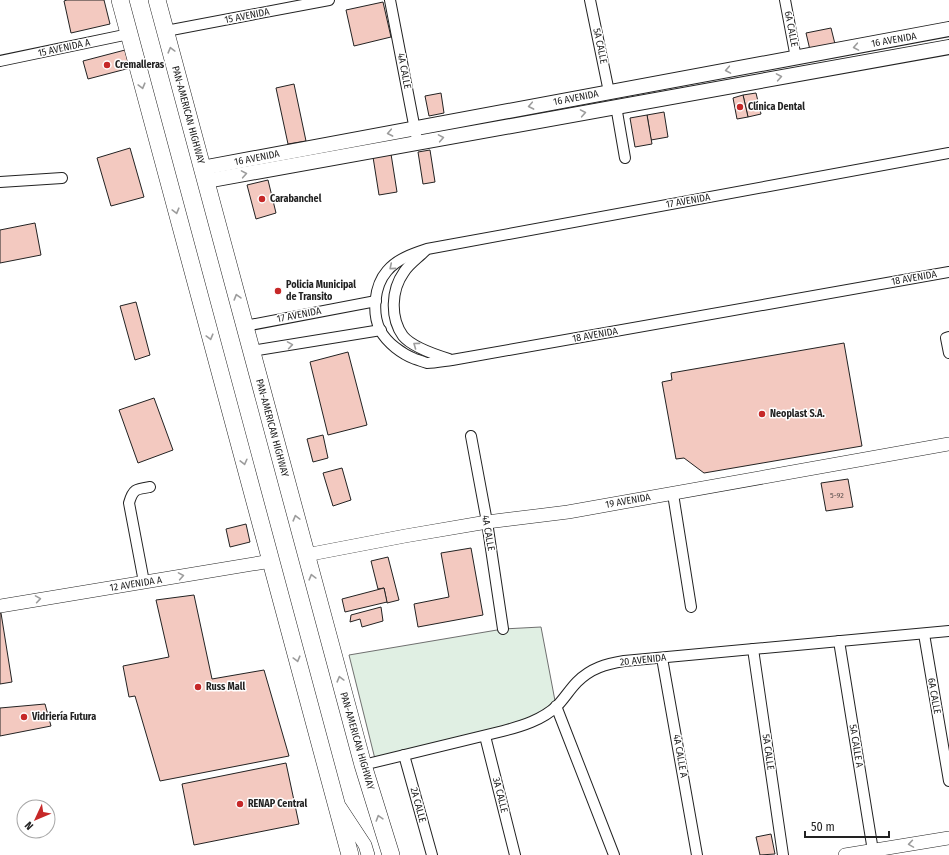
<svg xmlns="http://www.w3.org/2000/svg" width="949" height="855" font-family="'Fira Sans Condensed',sans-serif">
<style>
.green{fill:#e0efe3;stroke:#6f6f6f}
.building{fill:#f3c9c0;stroke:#222}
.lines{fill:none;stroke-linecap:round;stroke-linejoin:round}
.minor-casing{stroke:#222;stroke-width:12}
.tertiary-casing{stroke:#222;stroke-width:14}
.secondary-casing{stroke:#222;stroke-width:16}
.trunk-casing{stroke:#222;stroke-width:18}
.minor{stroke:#fff;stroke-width:10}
.tertiary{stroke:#fff;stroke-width:13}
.secondary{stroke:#fff;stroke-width:14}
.trunk{stroke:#fff;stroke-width:17}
.oneway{stroke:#9c9c9c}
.poi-dot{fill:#c62828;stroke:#fff;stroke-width:1.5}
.labels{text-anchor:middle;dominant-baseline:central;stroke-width:3;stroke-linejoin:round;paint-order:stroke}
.number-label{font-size:8px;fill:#564c4a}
.street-label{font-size:10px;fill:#222;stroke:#fff}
.poi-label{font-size:10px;font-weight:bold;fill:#222;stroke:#fff;text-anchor:start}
</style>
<rect width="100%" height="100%" fill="#fff"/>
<polygon class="green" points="541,627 556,706 539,718 376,763 349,655 503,629"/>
<g class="building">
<polygon points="67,0 104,0 110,24 71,33 64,1"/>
<polygon points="383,2 391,37 354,46 346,10"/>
<polygon points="831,28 835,44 810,50 806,33"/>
<polygon points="125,50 130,68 88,79 83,61"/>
<polygon points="294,84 306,141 288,144 276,88"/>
<polygon points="441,93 444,113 429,116 425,96"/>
<polygon points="756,93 761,114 748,117 743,95"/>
<polygon points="743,95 748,117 737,119 733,98"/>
<polygon points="664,112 668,137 651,140 647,115"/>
<polygon points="647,115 652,144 635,147 630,118"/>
<polygon points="130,148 144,197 111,206 97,158"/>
<polygon points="430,150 435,182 423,184 418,152"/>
<polygon points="391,154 397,192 379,195 373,157"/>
<polygon points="268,180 276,213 256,219 247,185"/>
<polygon points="35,223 41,255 0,263 0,230"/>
<polygon points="136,302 150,355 135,360 120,306"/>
<polygon points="844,343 862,446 704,473 684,458 676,459 662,382 672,380 671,373"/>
<polygon points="348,352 367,425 328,435 310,362"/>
<polygon points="154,398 173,450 138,463 119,410"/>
<polygon points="323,435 328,458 313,462 307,439"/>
<polygon points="342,468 351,500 333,506 323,473"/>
<polygon points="848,479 853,507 826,511 821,483"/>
<polygon points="246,524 250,542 230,547 226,529"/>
<polygon points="471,548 483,615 418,627 414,604 449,597 441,553"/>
<polygon points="388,557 399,600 387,603 384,588 378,589 371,561"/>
<polygon points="384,588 387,602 345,612 342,599"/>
<polygon points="194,595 212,679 264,670 289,756 160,781 135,696 129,697 123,666 169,657 156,600"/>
<polygon points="381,607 383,621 362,627 360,619 350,622 351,615"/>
<polygon points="0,613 1,613 12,682 0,684"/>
<polygon points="45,704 51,726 0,736 0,708"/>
<polygon points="286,763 299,824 194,845 182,784"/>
<polygon points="771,834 775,854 760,855 756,837"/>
</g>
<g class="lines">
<defs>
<g id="minor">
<polyline points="390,0 416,135"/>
<polyline points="590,0 609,92"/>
<polyline points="785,0 796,58"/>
<polyline points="166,31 329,0"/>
<polyline points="0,61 129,34"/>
<polyline points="616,106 625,158"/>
<path d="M949,153l-522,96c-15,5 -30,10 -40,22 -13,15 -15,42 -7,59 7,13 22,24 35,29 4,1 8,3 12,4 8,0 17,-2 25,-3l497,-88"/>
<polyline points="0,182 62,178"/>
<path d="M425,251c-7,7 -16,13 -21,21 -13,18 -14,46 -1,64 9,11 33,19 46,23"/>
<polyline points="245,326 376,301"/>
<polyline points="949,337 946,338 949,353"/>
<polyline points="252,351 381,330"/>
<polyline points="471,436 487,522 503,629"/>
<polyline points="673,494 691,607"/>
<path d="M144,582l-15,-79c4,-14 7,-14 21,-16"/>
<polyline points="924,634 949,781"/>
<polyline points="839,641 873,851"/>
<polyline points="753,649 783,855"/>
<polyline points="662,658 697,855"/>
<polyline points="556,706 614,855"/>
<polyline points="485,736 515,855"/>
<polyline points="404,755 432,855"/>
<path d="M363,765l140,-34c19,-5 39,-11 54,-25 7,-7 13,-17 20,-24 14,-14 29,-18 47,-21l325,-30"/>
</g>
<g id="tertiary">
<polyline points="306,555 405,536 487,522 568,512 949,444"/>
<polyline points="0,606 271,561"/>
<polyline points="340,807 365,845 368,855"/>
<polyline points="845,855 949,838"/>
</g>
<g id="secondary">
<polyline points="202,168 949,29"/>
<polyline points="206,181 949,47"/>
</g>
<g id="trunk">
<polyline points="120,0 350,855"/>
<polyline points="157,0 363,765 391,855"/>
</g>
</defs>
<use href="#minor" class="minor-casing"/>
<use href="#tertiary" class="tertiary-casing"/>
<use href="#secondary" class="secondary-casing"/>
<use href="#trunk" class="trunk-casing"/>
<use href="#minor" class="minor"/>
<use href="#tertiary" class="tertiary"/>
<use href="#secondary" class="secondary"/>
<use href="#trunk" class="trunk"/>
</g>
<defs><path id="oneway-chevron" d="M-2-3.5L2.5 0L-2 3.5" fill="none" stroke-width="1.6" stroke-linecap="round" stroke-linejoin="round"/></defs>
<g class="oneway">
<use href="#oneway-chevron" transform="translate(856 47) rotate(170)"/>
<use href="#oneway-chevron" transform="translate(171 50) rotate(-105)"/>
<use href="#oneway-chevron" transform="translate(728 70) rotate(170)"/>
<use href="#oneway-chevron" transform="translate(779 77) rotate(-10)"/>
<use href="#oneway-chevron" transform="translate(142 86) rotate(75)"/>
<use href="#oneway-chevron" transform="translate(531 106) rotate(169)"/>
<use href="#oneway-chevron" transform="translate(583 113) rotate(-10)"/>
<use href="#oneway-chevron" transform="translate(390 133) rotate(169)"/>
<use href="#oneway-chevron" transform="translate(441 138) rotate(-10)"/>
<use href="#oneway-chevron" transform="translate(244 174) rotate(-10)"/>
<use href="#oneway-chevron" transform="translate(176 211) rotate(75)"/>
<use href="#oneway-chevron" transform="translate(392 267) rotate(140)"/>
<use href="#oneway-chevron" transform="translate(237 297) rotate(-106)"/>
<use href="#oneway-chevron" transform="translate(210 337) rotate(75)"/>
<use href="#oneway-chevron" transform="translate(290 345) rotate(-9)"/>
<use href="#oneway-chevron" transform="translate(416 345) rotate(-144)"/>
<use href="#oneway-chevron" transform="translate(244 462) rotate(76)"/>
<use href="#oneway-chevron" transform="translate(296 518) rotate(-105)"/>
<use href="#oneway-chevron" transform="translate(181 576) rotate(-10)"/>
<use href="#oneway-chevron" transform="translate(312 577) rotate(-105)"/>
<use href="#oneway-chevron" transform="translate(38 599) rotate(-9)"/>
<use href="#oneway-chevron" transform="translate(297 659) rotate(75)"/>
<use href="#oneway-chevron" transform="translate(340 679) rotate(-105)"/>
<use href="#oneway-chevron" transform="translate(379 818) rotate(-107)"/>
<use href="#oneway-chevron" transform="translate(911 844) rotate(171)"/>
</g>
<g class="poi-dot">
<circle cx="107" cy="65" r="4"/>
<circle cx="740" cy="107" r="4"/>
<circle cx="262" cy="199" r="4"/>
<circle cx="278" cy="291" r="4"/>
<circle cx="762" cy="414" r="4"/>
<circle cx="198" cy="687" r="4"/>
<circle cx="24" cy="717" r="4"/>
<circle cx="240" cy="804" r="4"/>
</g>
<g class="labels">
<g class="number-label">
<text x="837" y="495">5-92</text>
</g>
<g class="street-label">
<text transform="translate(247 16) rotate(-11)">15 AVENIDA</text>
<text transform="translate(791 29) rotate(79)">6A CALLE</text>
<text transform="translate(894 40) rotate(-10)">16 AVENIDA</text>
<text transform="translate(600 46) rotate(78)">5A CALLE</text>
<text transform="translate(64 48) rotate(-12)">15 AVENIDA A</text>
<text transform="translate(404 71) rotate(79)">4A CALLE</text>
<text transform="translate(576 98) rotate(-11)">16 AVENIDA</text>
<text transform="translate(188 115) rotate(75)">PAN-AMERICAN HIGHWAY</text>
<text transform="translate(257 158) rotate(-11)">16 AVENIDA</text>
<text transform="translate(688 201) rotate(-10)">17 AVENIDA</text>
<text transform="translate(914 278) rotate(-10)">18 AVENIDA</text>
<text transform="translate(299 315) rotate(-11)">17 AVENIDA</text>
<text transform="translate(595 335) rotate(-10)">18 AVENIDA</text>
<text transform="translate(272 428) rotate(75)">PAN-AMERICAN HIGHWAY</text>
<text transform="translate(628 501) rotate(-10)">19 AVENIDA</text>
<text transform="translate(488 533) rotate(80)">4A CALLE</text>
<text transform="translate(136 584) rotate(-9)">12 AVENIDA A</text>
<text transform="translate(643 660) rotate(-6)">20 AVENIDA</text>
<text transform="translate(934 696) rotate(80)">6A CALLE</text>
<text transform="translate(357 741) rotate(74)">PAN-AMERICAN HIGHWAY</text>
<text transform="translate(856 746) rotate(81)">5A CALLE A</text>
<text transform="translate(768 752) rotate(82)">5A CALLE</text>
<text transform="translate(680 756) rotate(80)">4A CALLE A</text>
<text transform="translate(500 795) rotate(76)">3A CALLE</text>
<text transform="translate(418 805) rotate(75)">2A CALLE</text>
</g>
<g class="poi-label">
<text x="115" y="65">Cremalleras</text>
<text x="748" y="107">Clínica Dental</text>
<text x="270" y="199">Carabanchel</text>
<text x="286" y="285">Policia Municipal<tspan x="286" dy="12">de Transito</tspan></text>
<text x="770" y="414">Neoplast S.A.</text>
<text x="206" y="687">Russ Mall</text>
<text x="32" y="717">Vidriería Futura</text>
<text x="248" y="804">RENAP Central</text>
</g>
</g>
<g transform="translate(36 819) rotate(226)"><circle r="19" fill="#ffffff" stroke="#a7a7a7"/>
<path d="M0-3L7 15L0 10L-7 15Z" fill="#c62828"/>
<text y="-6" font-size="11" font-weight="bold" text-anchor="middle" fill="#222222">N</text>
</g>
<path d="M805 831v6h84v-6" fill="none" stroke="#222222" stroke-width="2"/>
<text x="811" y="831" font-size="12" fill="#222222" stroke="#ffffff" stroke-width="3" paint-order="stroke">50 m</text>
</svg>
